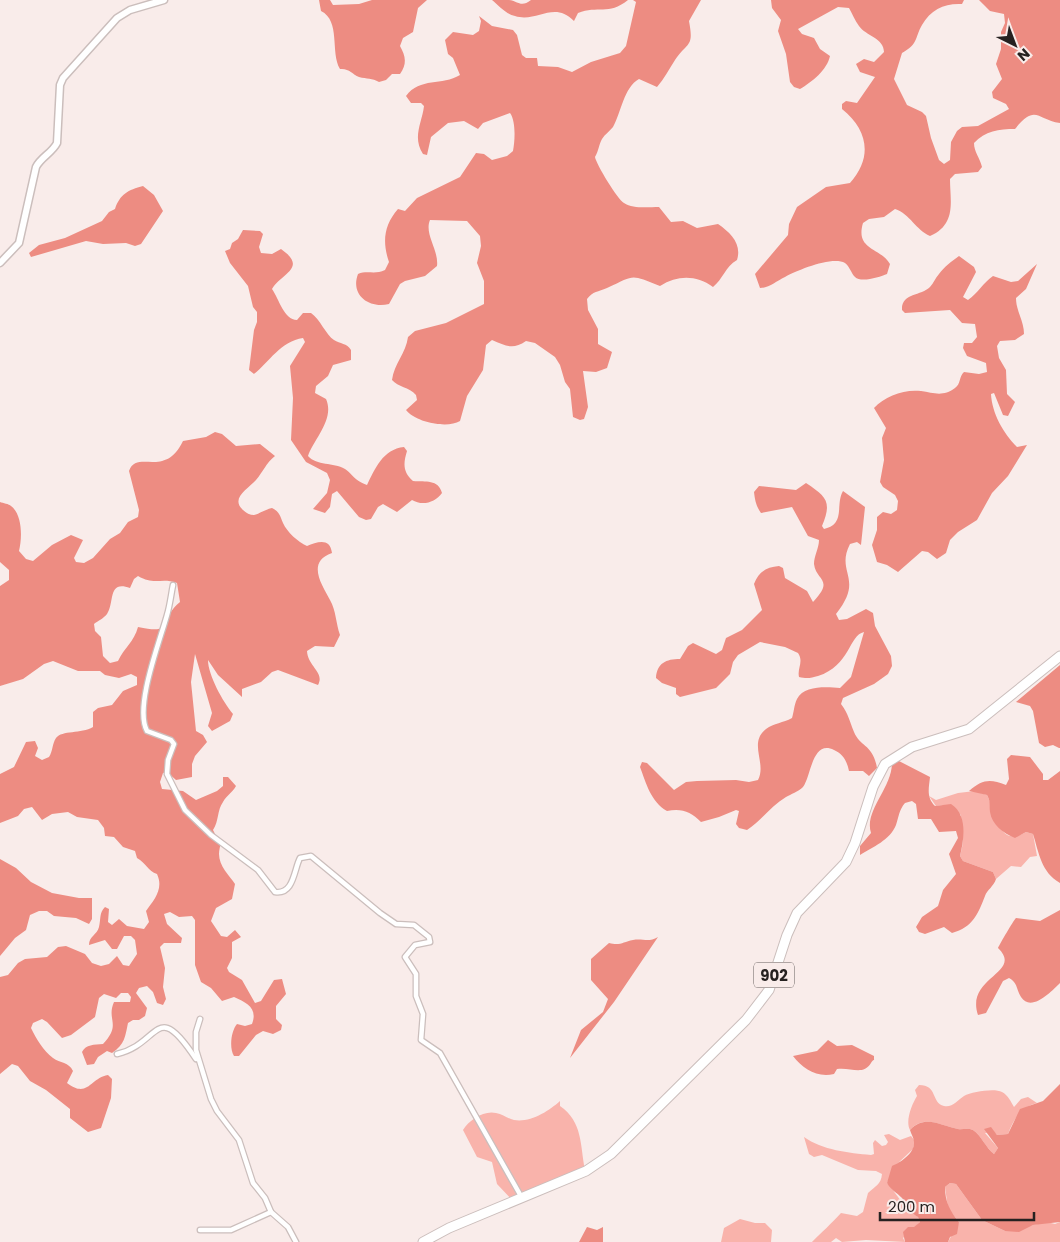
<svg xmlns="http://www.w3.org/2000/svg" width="1060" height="1242" font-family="Poppins,sans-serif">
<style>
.green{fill:#f9b3ab}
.forest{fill:#ed8c82;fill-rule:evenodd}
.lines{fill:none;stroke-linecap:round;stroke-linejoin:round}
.street-casing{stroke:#cbbebc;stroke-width:7}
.secondary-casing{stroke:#cbbebc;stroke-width:9}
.highway-casing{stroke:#cbbebc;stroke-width:11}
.street{stroke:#fff;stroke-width:4.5}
.secondary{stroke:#fff;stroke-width:6}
.highway{stroke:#fff;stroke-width:9}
.labels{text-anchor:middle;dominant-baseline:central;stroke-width:4.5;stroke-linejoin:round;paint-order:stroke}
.shield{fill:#f9ecea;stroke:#655e5d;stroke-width:1}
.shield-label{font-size:15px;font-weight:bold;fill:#262120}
</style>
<rect width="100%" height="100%" fill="#f9ecea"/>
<g class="green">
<path d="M975,791l12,4c9,17 11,54 39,37l7,2 4,22 -7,1 -9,10 -10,-1 -15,13 -3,-7 -30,-11 -3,-5c6,-21 1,-23 1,-41l-18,-10 -7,1 -7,-10 7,4 22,-7z"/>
<path d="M919,1085c19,0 12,18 25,21 8,2 14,-6 20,-10 8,-4 30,-8 38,-4 6,3 9,10 12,15l7,-8 7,-2 9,6c-16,4 -24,17 -29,31l-11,1 -3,-3 -9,1 13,15 -4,6c-8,-6 -14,-20 -21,-24 -6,-3 -10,0 -15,-1 -17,-3 -34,-15 -48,1 -5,-9 2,-26 7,-34l-2,-6z"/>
<path d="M560,1101v5c23,16 20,39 25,64l-72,31 -16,-17 -5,-22 -15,-5 -14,-27c6,-10 21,-20 33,-17 7,1 12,6 18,7 16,3 35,-9 46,-19z"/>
<path d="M889,1134l11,6 11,-4 4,5 -2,8 -17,16 -9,18c11,12 18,27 31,34l2,5 -17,16 2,4 -39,-2 -24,2 -6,-4 -5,4h-19c10,-10 19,-18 29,-29l16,3 6,-4 5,-19c7,-7 13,-8 14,-19l-6,-3 -18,-1 -36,-15 -8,2 -5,-3 -5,-17c18,13 45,16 67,18l3,-1 -1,-11 2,-3 7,6 4,-1 2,-3 -4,-7z"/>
<polygon points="950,1183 956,1184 982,1220 1005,1231 1047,1222 1055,1224 1060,1222 1060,1242 948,1242 959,1222 948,1208 945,1187"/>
<polygon points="740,1219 755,1223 765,1223 772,1230 771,1242 721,1242 724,1228"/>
</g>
<g class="forest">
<path d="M319,0h11l3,5 26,-1 13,-4h55l-9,8 -5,24 -10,6 -3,8c6,11 7,18 0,28h-8l-6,6 -7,2c-7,-4 -12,-3 -20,-5 -7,-3 -10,-9 -19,-8 -10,-17 1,-48 -19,-58z"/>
<path d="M492,0c5,0 11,0 17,0 9,1 12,8 22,0h97c-20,16 -30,5 -50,13l-4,8c-20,-21 -37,2 -59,-5 -9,-2 -16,-10 -23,-16z"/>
<path d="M633,0h68l-12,21c5,27 -1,20 -14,39 -6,9 -11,19 -18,27l-18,-8c-15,8 -18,34 -26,48 -3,4 -8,7 -11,12 -3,5 -3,11 -7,18 1,7 23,43 29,46 9,6 24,4 35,4l12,15 12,-1 14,7 21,-4c13,9 24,20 19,36 -12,7 -14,19 -24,27 -17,-12 -35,-12 -53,-1 -31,-12 -24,-11 -53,2 -9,4 -14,3 -20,11l1,11 10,19v15l14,8 -5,16 -11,4 -13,-1 5,36 -4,12 -4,1 -7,-3 -3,-28 -5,-7 -5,-17 -5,-8 -20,-14 -9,-2c-13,9 -20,5 -34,-1l-6,5 -3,25 -16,26 -7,25c-13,8 -45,1 -54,-11l11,-10 -1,-5c-7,-8 -18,-8 -24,-15 2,-16 14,-27 16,-43l7,-6 31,-8 38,-19v-23l-7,-18 4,-17 -1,-10 -13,-15 -37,-1c-6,14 9,30 7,46l-12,10 -20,5 -5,3 -11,20c-20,5 -39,-9 -31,-30 9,-4 17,1 27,-4l4,-8c-7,-20 -5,-37 9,-53l7,2 12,-13 43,-21 16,-24 8,1 8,6 15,-4 6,-5c2,-10 3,-30 -3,-38l-27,10 -5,6 -14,-8 -16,2 -17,14 -4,18 -4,-1c-11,-17 -1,-31 1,-48l-3,-3h-10l-5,-7c14,-19 36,-10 54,-21l-7,-17 -5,-4 -3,-14 8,-8 20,3 6,-4 2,-10 -2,-5 13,10 21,4 4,5 5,20 4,3h11l1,8 20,1 14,5 19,-10 29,-9 6,-7 10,-44z"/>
<path d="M771,0h193l-2,4c-17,-1 -31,5 -40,21 -8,14 -3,18 -20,28l-8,26 13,26 15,7 4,4 5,22 8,22 5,4 6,-4 1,-18 6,-11 5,-4 16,-1 31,-17 -3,-5 -13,-6 -1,-6 10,-13 -6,-15 5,-15v-17l4,-9 -1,-9 -14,-3 -11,-11h81v123c-23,-3 -24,-20 -45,6 -16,0 -30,2 -41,14 0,9 6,15 8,24l-4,5 -23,2 -5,5c0,22 7,45 -20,57 -14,-6 -20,-22 -35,-27l-11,8 -15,2 -6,4c-8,27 17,24 27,41l-3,10c-7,3 -26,9 -32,3 -4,-4 -5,-10 -10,-14 -13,-7 -47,7 -60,14 -9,4 -15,11 -25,11l-5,-14 33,-39 1,-11 8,-17 29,-20 24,-4c23,-26 18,-53 -8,-74v-5l4,-3 11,2 18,-26 -15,-5 -4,-8 8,-5 10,3 10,-10c0,-14 -18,-16 -25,-26 -4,-5 -7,-13 -10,-18l-11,-1 -40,22 4,5 12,4 6,11 10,7c-3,14 -18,26 -30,33l-6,-2 -4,-5 -4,-28 -8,-23 3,-11 -9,-12z"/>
<path d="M143,186l11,9 9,16 -22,33 -6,2 -9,-3 -23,1 -17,-3 -55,16 -2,-4 10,-8 26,-7 37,-17 7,-9 6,-3c5,-15 13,-19 28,-23z"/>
<path d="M243,230l17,1 3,3 -4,13 2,6 11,1 9,-5c27,19 1,24 -9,40 7,10 12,31 25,31l6,-7h8c9,6 15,22 23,27 6,4 13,3 17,10v10l-18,5 -5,11 -12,10 -1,7 11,6c9,20 -12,40 -18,57 9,10 25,6 37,13 8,5 8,11 22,16 8,-16 16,-36 37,-38l3,4c-4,13 -4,21 6,30 13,1 25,-2 29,12 -7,10 -20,13 -30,7l-15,12 -14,-8 -5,3 -7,12 -5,1 -7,-3 -22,-26 -5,3 -2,13 -5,6 -12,-4 14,-16 3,-13 -3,-7 -21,-11 -15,-22 2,-42 -3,-32 15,-24 -2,-4c-22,3 -34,24 -49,36l-5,-4 5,-40 3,-8v-10l-4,-5 -5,-21 -18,-23 -5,-12 5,-2 2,-6 6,-4z"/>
<path d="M959,256l15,11 2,5 -13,25 5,3c10,-7 15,-17 25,-24l18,6 7,-1 19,-17 -11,25 -10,9c0,13 8,23 8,36l-9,6 -15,1 -3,5 2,12 7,12 1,24 8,8 -7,14 -5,-1 -9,-22 -3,1c1,19 12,39 26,53l10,-2 -19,31 -16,17 -15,27 -19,12 -8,8 -4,13 -9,6 -9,-7 -6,-1 -24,21 -11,-7 -10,-3 -5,-17 5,-15v-13l6,-5 8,2 6,-4 1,-9 -3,-6 -12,-8 -3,-5 4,-22 -2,-22 4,-10 -12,-20c11,-12 30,-19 47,-17 13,2 22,6 34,-3 6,-4 4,-12 9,-16l15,2 8,-2 -1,-9 -19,-7 -4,-8 1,-5h8l5,-6 -2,-13 -13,-1 -12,-13 -45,3 -3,-3c-1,-17 19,-14 28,-23 4,-4 5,-9 9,-13 5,-7 13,-13 20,-18z"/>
<path d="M215,432l7,2 14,12 24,-2 15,12c-9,7 -12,16 -19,24 -8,9 -26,18 -13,30 3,3 7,5 11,5 5,-1 12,-6 18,-7 8,4 8,8 11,15 4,9 15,19 24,23 10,-4 23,-9 25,7 -26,9 -10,32 -2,47 6,10 6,24 10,35l-6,12 -19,-1 -8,5c1,16 18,21 11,34l-40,-15 -6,2 -11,10 -19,7v8l-24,-22 -10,-15c0,15 15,42 25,54l-3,7 -18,10 -4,-5 4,-13 -17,-59 -4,28 5,49 7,4 4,7 -12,14 -3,8v13l-16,3 -9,-8 -4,1 -3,9 2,7 21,2 13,9 21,-9 6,-5v-9h5l8,9c-4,7 -9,9 -13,16 -6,8 -4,19 -10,28l4,8 3,3c1,4 -1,8 -1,13 0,12 10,21 16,30l-3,15 -16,9 -5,13 10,15 6,1 8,-7 6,7 -9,5v16l-5,10 2,4 13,8 13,23 6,-2 13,-21 8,-1 4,15 -10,12v13l6,6 -1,5 -8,4 -10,-3 -7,4 -17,21h-5c-5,-8 -3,-25 3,-32l8,2 7,-2c6,-16 -5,-21 -18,-27l-12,4 -11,-13 -10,-6 -6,-17v-45l-3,-4 -13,1 -9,-5 -6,2 3,10 15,14 -1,5h-17l-4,4 5,21 -2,19 3,12 -3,6 -6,-2 -4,-11 -6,-6 -8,2 -3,5 11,15 -2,8 -6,4h-6l-5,3c-3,14 -3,21 -16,30l-5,-2 -9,6 -4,7 -7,1 -5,-13c4,-8 12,-7 21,-8 19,-20 3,-24 11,-42h16l1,-5 -3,-4h-7l-5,5 -12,-4 -5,4 -4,19 -24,18 -9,3 -15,-16 -5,-3 -9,4 -2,5c6,12 12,22 22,30 7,5 16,4 20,13l-6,12c21,16 23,-5 41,-8l4,4 -1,19 -10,30 -13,4 -18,-14v-9l-24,-19 -16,-9 -12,-15 -6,-2 -12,10v-97l8,-2 10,-12 7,-4 22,-2 11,-10 8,-1 19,8 7,9 9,3 8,-2 8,-8 6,9 6,1 8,-12 -2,-14 -4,-4h-7l-7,13h-5l-7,-9 -16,5c0,-9 8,-10 10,-18 2,-8 0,-14 6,-20l4,2 -1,13 4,3 7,-6 8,7 17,3 5,-7 -3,-11c8,-11 18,-22 11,-37 -9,-3 -11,-11 -20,-16l-2,-7 -12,-4 -9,-10 -9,-1 -1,-8 -6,-8 -21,-3 -9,-5 -16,2 -10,6 -10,-13 -8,2 -6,7 -18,7v-49l14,-7 12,-25 9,-1 3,7 -3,8 7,4 7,-3c4,-6 3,-13 7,-19 6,-8 25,-4 37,-11v-15l5,-4 14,-3 11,-14 14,-6v-8l-6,-3 -12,4 -14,-3 -5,-4h-22l-25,-10 -9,3 -21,15 -23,7v-100l9,-6v-10l-9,-8v-60c3,1 9,2 11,4 12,9 11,33 8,45l7,8 7,2 19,-16 19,-10 12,5 -9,18 2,4 8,1 9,-5 17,-19 10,-6 8,-11 10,-5 1,-7 -10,-39c8,-22 36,8 54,-30l23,-4zM138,576c17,10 23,1 39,7l3,19c-23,19 -4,33 -42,25 -4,15 -14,21 -20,34l-8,2 -7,-7 -2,-19 -6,-6 -1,-7c4,-3 10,-6 13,-10 8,-11 0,-34 23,-26l4,-9z"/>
<path d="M806,483c21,14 26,19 16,43l2,3c22,-5 11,-24 19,-38l22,16 -4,38 -4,-3 -7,2c-15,29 15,34 -14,70l3,6 8,-1 19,-10 7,4 2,13 16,30 1,10 -4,8 -14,10 -31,14 -2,6c8,11 8,16 13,28 6,15 19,12 23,36l-8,8 -6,-5h-14c-2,-10 -6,-17 -15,-21 -22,-11 -23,27 -31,37 -5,5 -12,7 -17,10 -15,9 -25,24 -39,33l-8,-2 -3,-4 3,-13 -3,-1 -17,7 -18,5c-10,-10 -19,-14 -34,-11 -16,-9 -21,-28 -27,-44l2,-5 5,1 27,27 12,-8 11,-1 39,-1 13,2 9,-2c9,-17 -10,-37 8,-51 8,-6 17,-6 26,-11 2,-6 2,-13 5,-19 7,-14 30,-12 43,-11l11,-11 13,-45c-15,3 -14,34 -46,44 -7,2 -11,3 -19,1 -2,-9 5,-15 -1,-24l-13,-6 -25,-5 -22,13 -5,7 -3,12 -14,14 -36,9 -4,-3v-6l-14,-5 -6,-5c1,-15 10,-19 24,-19l8,-13 5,-3 23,11 6,-4 4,-12 16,-8 20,-20 -8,-26c5,-13 13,-17 25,-18l4,2 2,10 22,13 6,11c22,-23 3,-21 1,-38 0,-8 5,-16 5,-24l-11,-4 -16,-29 -31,6c-5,-7 -6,-13 -7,-21l5,-6 37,4z"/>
<polygon points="1060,665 1060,748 1059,748 1053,745 1045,747 1039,743 1033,711 1030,706 1016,702"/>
<path d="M1011,755l19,2 13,17v6h5l12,-9v112c-19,-11 -21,-30 -27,-49l-7,-2 -11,6c-12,-5 -23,-13 -25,-26 -1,-7 1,-10 -3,-17l-18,-4c14,-12 21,-12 37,-6l3,-6 -2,-20z"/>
<path d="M897,760l33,17c-1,11 -4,20 5,29l16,-2c17,11 13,35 9,52l3,5 30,11 3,7c-2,7 -9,11 -11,17 -7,18 -12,31 -33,37l-8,-6 -19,7 -6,-2 -3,-5 6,-10 16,-11 5,-16 13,-16 -7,-20 9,-16 -2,-7 -17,1 -8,-13h-13l-2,-15 -4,-3 -7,2c-6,7 -6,13 -9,22 -6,15 -23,22 -36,30v-9l11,-13c-7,-22 20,-44 21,-69z"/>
<polygon points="0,859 16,868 31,882 52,893 79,898 92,898 92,919 89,924 76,918 54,916 47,911 39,911 30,915 26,930 15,938 0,956"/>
<path d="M1060,910v73c-8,8 -29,30 -39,14 -5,-8 -3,-14 -12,-19l-6,3 -17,32 -8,2c-13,-38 46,-42 20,-67 2,-4 15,-27 18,-30l24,3z"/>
<path d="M658,937l-44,65 -44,56 11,-28 22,-18 5,-13 -17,-19v-21l18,-16c11,3 14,-1 24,-3 10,-2 15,3 25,-3z"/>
<path d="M828,1040l9,6 15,-1 22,11c0,7 1,1 -3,7 -8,13 -20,4 -34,6l-3,5c-17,4 -31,-5 -41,-18l24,-5z"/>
<path d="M1060,1084v138l-27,3 -14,7 -14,-1 -23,-11 -26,-36 -6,-1 -5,4c0,15 5,24 14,35l-2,12 -7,3 -2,5h-43l-2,-10 5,-5h6l6,-5 -2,-5c-12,-7 -9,-10 -16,-19 -6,-6 -11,-8 -15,-15l5,-17c8,-3 23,-13 22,-24 0,-4 -3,-8 -4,-12 15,-16 31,-4 48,-1 5,1 9,-2 15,1 8,5 13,18 21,24l4,-6 -14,-19 7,-2 6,8 11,-1 12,-25 23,-8z"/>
<polygon points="587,1227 597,1230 603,1227 603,1242 579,1242"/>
</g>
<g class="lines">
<defs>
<g id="street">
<path d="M173,585c-2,10 -3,20 -6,30 -7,26 -33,92 -20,116l24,9 3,4 -6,16 -1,14 18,36 26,25 47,35 17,22c19,3 19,-23 25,-34l11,-2 69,57 16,11 18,1 15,12 1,5 -15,3 -10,12 11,17v22l7,18 -2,26 19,13 82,145"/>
<polyline points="200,1019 196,1032 196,1050 211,1099 217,1111 239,1140 253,1183 265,1198 271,1212 288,1227 296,1242"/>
<path d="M117,1054c44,-10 38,-57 79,5"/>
<polyline points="200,1230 231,1230 271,1212"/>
</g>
<path id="secondary" d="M0,263l19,-20 17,-76c5,-10 16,-14 21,-24l3,-58 3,-7 54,-60 13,-8 34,-10"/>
<polyline id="highway" points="423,1242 449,1228 586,1171 611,1154 746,1020 769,990 787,935 797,913 846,862 855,843 873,787 885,764 912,747 969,729 1060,656"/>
</defs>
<use href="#street" class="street-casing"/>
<use href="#secondary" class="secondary-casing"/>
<use href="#highway" class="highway-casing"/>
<use href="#street" class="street"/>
<use href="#secondary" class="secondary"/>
<use href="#highway" class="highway"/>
</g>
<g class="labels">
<rect class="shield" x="754" y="962.5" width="40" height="25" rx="4"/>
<g class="shield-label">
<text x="774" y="975">902</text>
</g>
</g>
<g transform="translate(1015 45) rotate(138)" stroke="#f9ecea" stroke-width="4" paint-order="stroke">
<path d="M0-4L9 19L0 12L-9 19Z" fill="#262120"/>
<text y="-8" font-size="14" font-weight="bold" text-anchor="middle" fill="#262120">N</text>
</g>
<path d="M880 1212v8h154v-8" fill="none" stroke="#262120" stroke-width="2.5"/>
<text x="888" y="1212" font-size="15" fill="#262120" stroke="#f9ecea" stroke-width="4" paint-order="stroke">200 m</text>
</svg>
